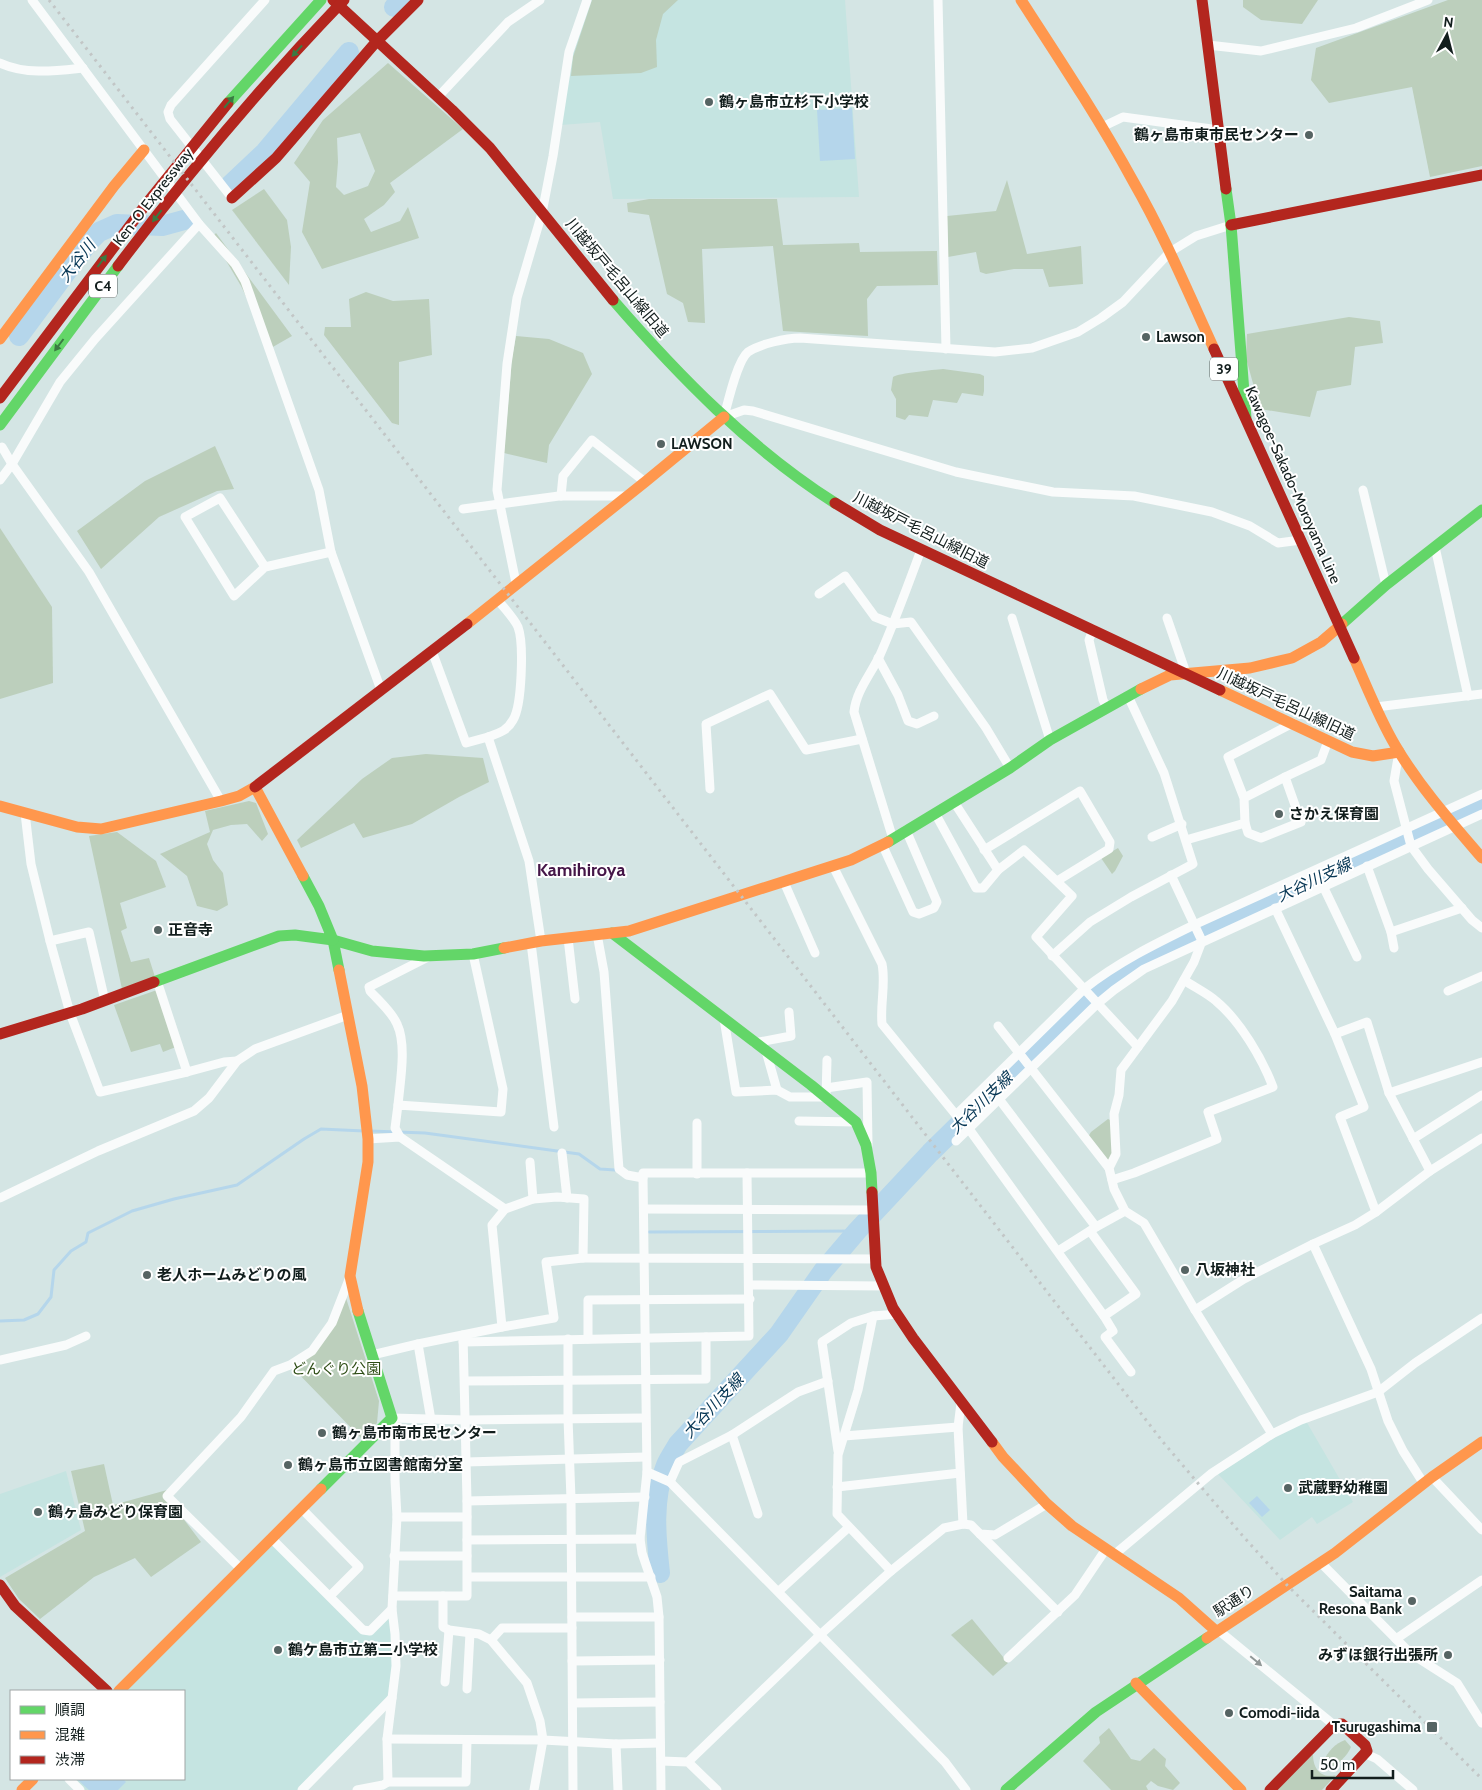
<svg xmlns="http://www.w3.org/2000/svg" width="1482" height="1790" font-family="Cabin,'Noto Sans JP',sans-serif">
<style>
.built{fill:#c5e4e1}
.green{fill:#bccfbc;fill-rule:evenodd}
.water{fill:#b5d6eb}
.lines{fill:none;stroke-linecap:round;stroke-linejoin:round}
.stream{stroke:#b5d6eb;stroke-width:3}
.river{stroke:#b5d6eb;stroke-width:20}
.street{stroke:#f9fbfb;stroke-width:9}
.fast{stroke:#63d668;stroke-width:11}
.slow{stroke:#ff974d;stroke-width:11}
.jam{stroke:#b3261e;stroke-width:11}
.rail{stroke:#c2c6c6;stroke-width:3;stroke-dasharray:2.5 5;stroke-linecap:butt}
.oneway{fill:#3a7a42}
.oneway2{fill:#919897}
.poi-dot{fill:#566463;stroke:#fff;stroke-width:2}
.labels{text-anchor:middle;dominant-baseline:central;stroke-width:4;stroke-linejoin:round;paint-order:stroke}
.shield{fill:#fff;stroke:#596261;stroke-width:1}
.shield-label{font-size:14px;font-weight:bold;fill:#121e1d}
.poi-label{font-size:15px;font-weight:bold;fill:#121e1d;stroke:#fff;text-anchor:start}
.street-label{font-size:15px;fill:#121e1d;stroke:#fff}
.park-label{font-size:15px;fill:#2e4d15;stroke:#fff}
.water-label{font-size:16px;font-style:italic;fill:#063654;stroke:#fff}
.quarter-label{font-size:18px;font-weight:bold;fill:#451648;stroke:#fff}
</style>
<rect width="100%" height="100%" fill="#d4e5e4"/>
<g class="built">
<polygon points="591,0 845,0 859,197 613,199 600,122 561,125 571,58"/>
<polygon points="1306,1421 1353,1502 1317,1524 1312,1517 1280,1540 1218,1474 1276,1437"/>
<polygon points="66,1471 81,1530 0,1577 0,1494"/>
<polygon points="271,1538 370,1631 392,1609 392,1698 302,1790 80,1790 69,1779 184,1779 184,1691 120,1691"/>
</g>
<g class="green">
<polygon points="592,0 678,0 663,14 656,40 657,67 641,73 571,76 573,57"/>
<polygon points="1243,0 1318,0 1302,24 1261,20 1243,7"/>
<polygon points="1448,0 1482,0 1482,166 1430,177 1412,87 1329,103 1311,80 1316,48"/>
<path d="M388,63l75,66 -73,54 5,9 -11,13 -20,14 7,13 29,-11 8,-14 11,31 -97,31 -20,-37 8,-50 -16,-19 29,-43zM360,133l15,38 -7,15 -24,9 -8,-8 2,-25 -1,-24z"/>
<polygon points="1007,180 1027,254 1081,246 1083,284 1049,287 1043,269 1014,269 986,274 980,272 976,252 948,257 947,216 996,211"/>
<polygon points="264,189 287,220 291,247 289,285 232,210"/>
<polygon points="649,199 777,199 783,245 859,243 860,252 937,251 938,285 877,286 867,299 868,336 783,331 773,246 702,249 705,323 688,322 683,303 667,294 649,215 628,212 627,203"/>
<polygon points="216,233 292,336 271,348 241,286 212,237"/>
<polygon points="366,292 393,301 429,299 432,355 399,362 399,425 392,423 324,335 325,327 351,327 349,299"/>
<polygon points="1349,317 1380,321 1383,343 1355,347 1351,385 1317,391 1310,417 1260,409 1246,358 1247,334"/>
<polygon points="516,336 549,339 583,353 592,374 549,445 547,463 504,453 512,358"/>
<path d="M943,369l37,5 4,2v15l-1,5 -21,-3 -5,10 -24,-3 -5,17 -19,-2 -4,5 -9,-3v-18l-5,-9 2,-13c6,-4 40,-7 50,-8z"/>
<polygon points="215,446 234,489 217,491 159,517 101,569 77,531 145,481"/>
<polygon points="0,528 52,607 53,683 0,699"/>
<polygon points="426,754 483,758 489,782 459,797 412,824 363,838 354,823 301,848 297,840 362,779 392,758"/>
<polygon points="249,801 256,803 268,834 262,841 247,824 231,825 213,830 207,844 213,860 223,873 228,905 217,911 197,906 187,876 160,854 210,832 205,811"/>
<polygon points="117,832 156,861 166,887 120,903 127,928 121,931 131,962 149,958 155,977 122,989 89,836"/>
<polygon points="1118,848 1123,856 1115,871 1112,874 1101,858"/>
<polygon points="157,990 176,1047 163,1052 160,1044 131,1052 114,1005"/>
<polygon points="1108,1119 1112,1121 1114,1151 1108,1162 1088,1137 1091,1132"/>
<polygon points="346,1298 379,1401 377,1423 361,1438 290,1365 312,1351"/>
<polygon points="104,1464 113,1505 167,1490 182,1517 201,1542 151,1577 135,1558 94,1577 40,1619 19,1599 5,1578 85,1531 71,1471"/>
<polygon points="972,1619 1008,1663 993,1676 951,1635"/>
<polygon points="1109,1728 1131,1759 1140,1761 1154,1748 1166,1759 1165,1766 1180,1783 1173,1790 1158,1786 1151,1781 1146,1786 1148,1790 1111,1790 1083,1761 1100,1743 1099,1737"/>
<path d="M1345,1740l6,7c-3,8 -13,18 -21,20l-6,-6c3,-9 12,-18 21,-21z"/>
<path d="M1313,1754c0,14 7,25 23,21l-14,15h-45z"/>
</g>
<g class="water">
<polygon points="852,108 855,159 820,161 817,110"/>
<polygon points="1257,1496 1270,1510 1262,1517 1249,1503"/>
<polygon points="77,1779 123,1779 126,1782 118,1790 89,1790"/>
</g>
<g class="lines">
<g class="stream">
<polyline points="370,1131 425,1133 579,1154 600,1169 615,1170"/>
<polyline points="649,1232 857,1231"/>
<polyline points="0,1321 24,1320 38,1314 51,1297 54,1270 71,1251 86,1242 88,1233 132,1211 174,1199 237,1185 304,1139 321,1129 364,1131"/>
</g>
<g class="river">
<polyline points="394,7 401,0"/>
<polyline points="230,185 265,152 349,52"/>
<polyline points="19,336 88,243 99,232 117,224 162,226 184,220"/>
<path d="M660,1573c-4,-36 -8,-74 6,-108 3,-7 8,-14 12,-21l101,-110 44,-63 34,-40 73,-78 165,-162 52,-33 335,-155"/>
</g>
<g class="street">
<polyline points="938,0 946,349"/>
<polyline points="1208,45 1261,51 1356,28 1428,0"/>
<path d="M0,63c26,12 55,8 83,5"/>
<polyline points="438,97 508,22 540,0"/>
<polyline points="1102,127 1123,117 1219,130"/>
<polyline points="232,198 170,119 168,112 171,105 265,0"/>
<polyline points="199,224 235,264 245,281 319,490 331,552 381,690"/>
<path d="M1231,225l-35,11 -26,16 -47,50 -22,16 -23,14 -46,16 -37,4 -195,-14c-14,0 -40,6 -52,14 -11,9 -20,50 -24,65l20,-7 9,1 203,61 97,20 81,4 78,16 38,14 28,17 23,-3"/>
<polyline points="2,447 12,464 89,572 221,801"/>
<polyline points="0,480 12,464 60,382 95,339 199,224 32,0"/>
<polyline points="1363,490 1386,585"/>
<polyline points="561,496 563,476 592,440 645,482"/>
<polyline points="463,509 559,496 627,496"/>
<polyline points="1435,547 1468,696"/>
<polyline points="265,567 220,498 185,517 234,596 265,567 331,552"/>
<polyline points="516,583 497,490 507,364 517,298 542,213 553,156 569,52 587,0"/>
<polyline points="819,594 845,576 875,617 893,624 911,622 986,728 1010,768"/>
<path d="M497,599c7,9 17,19 21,28 6,16 4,79 -5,93 -6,11 -14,13 -25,17l41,124 12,80"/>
<polyline points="1012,618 1050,740"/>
<polyline points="1167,618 1186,673"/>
<polyline points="1093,629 1089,640 1103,700 1107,708"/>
<polyline points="432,651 466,743 488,737"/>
<polyline points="878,658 898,695 908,721 917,724 934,716"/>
<polyline points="1376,707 1482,694"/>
<polyline points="1399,752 1394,781 1411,846 1428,869 1472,920 1482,928"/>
<polyline points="1285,777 1321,760 1328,741"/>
<polyline points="710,789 706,724 770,694 806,750 862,739"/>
<polyline points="1244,798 1285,777 1301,822 1261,838 1248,833 1245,823 1244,798 1228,757 1293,723"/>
<polyline points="954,802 998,870"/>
<polyline points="25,813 31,864 50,941 70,1013 100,1092 187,1072"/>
<polyline points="935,813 976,888 983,888 998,870 1024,850 1072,896 1036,937 1138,1047"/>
<polyline points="1152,837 1182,824"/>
<path d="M893,839l-39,-127c2,-21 17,-38 26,-57 15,-34 28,-70 41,-105"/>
<polyline points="1186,840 1245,823"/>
<polyline points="882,844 913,912 919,914 934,908 937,902 906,830"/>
<polyline points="984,850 1080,791 1110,842 1109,849 1057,881"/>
<path d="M833,866l49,98c4,20 -2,40 0,60l74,91 128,-126c34,-27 71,-45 110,-64l288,-131"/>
<polyline points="1367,866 1391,932 1394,948"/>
<polyline points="1171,875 1202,941 1194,962 1172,1001 1121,1070 1119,1095 1114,1114 1116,1154 1109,1168 1114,1189 1125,1211 1144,1223 1195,1310 1272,1434"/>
<polyline points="784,882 815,953"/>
<polyline points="1323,886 1357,957"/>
<polyline points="1275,908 1335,1034 1364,1107 1340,1117 1376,1212"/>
<polyline points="1391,932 1462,908"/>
<polyline points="597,934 604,972 619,1169 627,1175 643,1178 643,1173 871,1173"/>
<polyline points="568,938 575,999"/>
<polyline points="50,941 89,932 105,1001"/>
<polyline points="531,943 554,1127"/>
<polyline points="1052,956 1090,922 1131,897 1193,864 1164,773 1128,696"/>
<polyline points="157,981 187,1072 224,1062 237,1061"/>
<polyline points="1448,991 1482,976"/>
<polyline points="724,1019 736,1092 777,1090 790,1097 826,1097 827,1060"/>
<polyline points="998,1026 1109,1168"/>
<polyline points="1335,1034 1367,1022 1389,1093 1430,1171"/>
<polyline points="754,1043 791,1036 789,1012"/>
<polyline points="766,1051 777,1090"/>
<polyline points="826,1088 867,1082 868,1145"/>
<polyline points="1389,1093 1482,1062"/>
<polyline points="999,1099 1096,1227"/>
<path d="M398,1105c2,-23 9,-60 -1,-81 -5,-12 -18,-23 -27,-33l-1,-4 61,-31"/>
<polyline points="799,1121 856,1122"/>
<polyline points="697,1123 697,1174"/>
<polyline points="969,1129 1104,1316 1136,1294 1090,1231"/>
<polyline points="400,1137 395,1128 398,1105 501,1112 503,1089 473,954"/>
<polyline points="368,1139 400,1137 505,1209 533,1199 557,1197 584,1199 583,1258 875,1259"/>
<polyline points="1413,1139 1482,1095"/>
<polyline points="956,1141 1097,1004 1114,990 1144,969 1482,814"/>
<polyline points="562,1153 567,1198"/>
<polyline points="530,1162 533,1199"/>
<polyline points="643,1178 647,1472 640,1539 642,1553 657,1597 659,1617 661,1790"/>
<path d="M1112,1180l22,-7 83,-34 -9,-27 65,-25c-11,-29 -33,-66 -57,-86 -9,-8 -22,-14 -32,-21"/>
<polyline points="0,1198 98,1151 194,1111 209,1098 237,1061 255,1049 348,1015"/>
<polyline points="644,1209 872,1210"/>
<polyline points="1313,1244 1371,1369 1388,1421 1403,1451 1424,1484"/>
<polyline points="1058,1251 1096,1227 1125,1211"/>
<polyline points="749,1285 884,1286"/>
<polyline points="1195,1310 1244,1279 1313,1244 1355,1225 1376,1212 1430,1171 1482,1138"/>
<polyline points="873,1316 858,1390 838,1455 837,1514 891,1571"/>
<polyline points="1104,1316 1113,1331 1105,1337 1131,1372"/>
<polyline points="502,1327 554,1318 546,1262 583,1258"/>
<polyline points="568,1339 568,1418 571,1499 573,1790"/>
<polyline points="588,1339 588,1300 750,1299"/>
<polyline points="463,1342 749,1336 747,1173"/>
<polyline points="372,1355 418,1344"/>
<polyline points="0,1360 66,1345 86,1336"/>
<polyline points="465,1381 706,1379 706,1337"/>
<polyline points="961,1403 958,1427 963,1524"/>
<polyline points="431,1420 418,1344 502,1327 492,1225 505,1209"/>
<polyline points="732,1435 758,1514"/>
<polyline points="844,1436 958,1427"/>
<polyline points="838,1451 822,1342 851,1323 873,1316 898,1314"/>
<polyline points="466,1462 646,1457"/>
<polyline points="647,1472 670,1482 945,1762 966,1790"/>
<polyline points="1432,1477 1482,1530"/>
<polyline points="670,1482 679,1462 732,1435 798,1392 828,1381"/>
<polyline points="837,1487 960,1473"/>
<polyline points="467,1501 645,1497"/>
<polyline points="301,1508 359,1567 330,1596"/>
<polyline points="397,1517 467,1517"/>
<polyline points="980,1534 1058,1612"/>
<polyline points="271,1538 363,1630 370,1631 392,1609"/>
<polyline points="467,1540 640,1539"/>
<polyline points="1115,1554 1212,1473 1272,1434 1301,1420 1378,1392 1415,1363 1482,1318"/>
<polyline points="394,1556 467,1556"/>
<polyline points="1321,1563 1410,1653 1457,1683 1482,1723"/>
<polyline points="241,1569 167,1496 241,1417 274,1371 290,1365 312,1351 332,1323 350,1277"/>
<polyline points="468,1577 651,1577"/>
<polyline points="779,1591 848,1528"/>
<polyline points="393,1596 467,1596 467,1501 463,1335"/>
<polyline points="443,1596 443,1627 449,1630 479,1634 491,1640 527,1683 540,1721 543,1740 534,1790"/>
<polyline points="572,1617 659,1617"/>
<polyline points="1218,1630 1334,1725"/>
<polyline points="1396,1639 1482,1580"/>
<polyline points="491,1640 502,1628 572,1628"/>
<polyline points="1008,1658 1075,1595 1106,1549"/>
<polyline points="572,1661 660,1660"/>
<polyline points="445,1682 449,1630"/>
<polyline points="467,1689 470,1633"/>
<polyline points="573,1703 660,1702"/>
<polyline points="387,1739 543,1740 616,1744 660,1743"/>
<polyline points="616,1744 618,1790"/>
<polyline points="1366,1754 1377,1759 1413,1790"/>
<polyline points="661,1761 688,1762 717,1790"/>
<polyline points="688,1762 821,1634 891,1571 944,1528 963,1524 971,1525 980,1534 995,1535 1047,1504"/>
<polyline points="69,1779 80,1790"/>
<polyline points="388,1782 387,1739 396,1666 395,1634 392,1609 397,1517 395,1480 395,1434 392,1418 465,1420 645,1418"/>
<polyline points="302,1790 392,1698"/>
<polyline points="357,1790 383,1785 388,1782 466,1782 467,1740"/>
</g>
<g class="fast">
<polyline points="228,103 321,0"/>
<polyline points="1226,189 1231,225 1246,418"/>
<path d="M613,300c66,76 136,148 222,203"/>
<polyline points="0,425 118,266"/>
<polyline points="1342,624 1386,585 1482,510"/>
<polyline points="888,842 1010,768 1050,740 1141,689"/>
<polyline points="612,933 811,1085 856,1122 866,1145 871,1173 872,1192"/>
<polyline points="339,970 333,940 372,951 424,956 473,954 504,948"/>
<polyline points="154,982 279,936 295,935 333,940 319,906 303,876"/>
<polyline points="321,1489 392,1418 358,1311"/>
<polyline points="1006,1790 1096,1712 1207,1638"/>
</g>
<g class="slow">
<path d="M1021,0c39,60 78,119 112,181 31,54 55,111 81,168"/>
<polyline points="0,339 114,186 144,150"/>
<polyline points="467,624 645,482 724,417"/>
<path d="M1354,658c13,29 25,60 41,87 24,41 56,77 87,113"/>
<polyline points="1141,689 1170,675 1250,668 1292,658 1321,642 1342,624"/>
<polyline points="1220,690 1352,752 1373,756 1399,752"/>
<polyline points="0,806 77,827 101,829 221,801 239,796 255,787 303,876"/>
<polyline points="504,948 541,941 629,931 851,860 888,842"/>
<polyline points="339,970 362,1086 368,1139 368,1162 350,1276 358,1311"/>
<polyline points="992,1442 1003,1457 1047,1504 1072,1526 1179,1598 1216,1631"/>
<polyline points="1207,1638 1335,1553 1432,1477 1482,1442"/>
<polyline points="1136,1683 1241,1790"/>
<polyline points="119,1691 321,1489"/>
<polyline points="22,1790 33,1779"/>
</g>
<g class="jam">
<polyline points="333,0 452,110 490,148 613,300"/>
<polyline points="1202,0 1226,189"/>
<polyline points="232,198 276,158 376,42 418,0"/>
<polyline points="1231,225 1482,175"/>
<path d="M118,266c70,-93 145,-182 226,-266"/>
<polyline points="1214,349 1354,658"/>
<polyline points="0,398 147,203 228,103"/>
<polyline points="835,503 880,530 1220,690"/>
<polyline points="255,787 467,624"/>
<polyline points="0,1034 82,1009 154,982"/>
<polyline points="872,1192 876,1267 893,1308 913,1338 992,1442"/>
<polyline points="0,1585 15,1606 107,1691"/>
<polyline points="1270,1790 1334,1725 1342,1724 1365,1745 1367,1751 1331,1790"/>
</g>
<polyline class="rail" points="49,0 1163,1442 1242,1535 1287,1585 1482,1779"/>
</g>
<defs><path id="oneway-solid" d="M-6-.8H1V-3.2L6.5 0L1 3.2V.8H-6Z" transform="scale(1.25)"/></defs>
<g class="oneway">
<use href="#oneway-solid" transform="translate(297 51) rotate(133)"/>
<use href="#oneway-solid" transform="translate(229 102) rotate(-50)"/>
<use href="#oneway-solid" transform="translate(157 216) rotate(128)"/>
<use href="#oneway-solid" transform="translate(102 261) rotate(-53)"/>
<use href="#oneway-solid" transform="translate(59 345) rotate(127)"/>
</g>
<use class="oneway2" href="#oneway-solid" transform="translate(1256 1661) rotate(40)"/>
<g class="poi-dot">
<circle cx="709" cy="102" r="5"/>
<circle cx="1309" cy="135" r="5"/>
<circle cx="1146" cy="337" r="5"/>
<circle cx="661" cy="444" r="5"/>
<circle cx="1279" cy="814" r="5"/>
<circle cx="158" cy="930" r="5"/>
<circle cx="1185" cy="1270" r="5"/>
<circle cx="147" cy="1275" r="5"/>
<circle cx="322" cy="1433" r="5"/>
<circle cx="288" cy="1465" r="5"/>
<circle cx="1288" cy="1488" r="5"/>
<circle cx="38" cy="1512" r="5"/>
<circle cx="1412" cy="1601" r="5"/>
<circle cx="278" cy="1650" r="5"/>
<circle cx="1448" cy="1655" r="5"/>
<circle cx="1229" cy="1713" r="5"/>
<rect x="1426" y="1721" width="12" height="12" rx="2.5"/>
</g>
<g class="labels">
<g class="shield">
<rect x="89" y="274.5" width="28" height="23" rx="4"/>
<rect x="1210" y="357.5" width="28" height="23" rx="4"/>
</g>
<g class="shield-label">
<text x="103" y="286">C4</text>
<text x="1224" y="369">39</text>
</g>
<g class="poi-label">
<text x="719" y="102">鶴ヶ島市立杉下小学校</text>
<text x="1299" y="135" text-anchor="end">鶴ヶ島市東市民センター</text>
<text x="1156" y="337">Lawson</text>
<text x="671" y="444">LAWSON</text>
<text x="1289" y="814">さかえ保育園</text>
<text x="168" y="930">正音寺</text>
<text x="1195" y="1270">八坂神社</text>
<text x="157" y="1275">老人ホームみどりの風</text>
<text x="332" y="1433">鶴ヶ島市南市民センター</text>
<text x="298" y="1465">鶴ヶ島市立図書館南分室</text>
<text x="1298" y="1488">武蔵野幼稚園</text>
<text x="48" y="1512">鶴ヶ島みどり保育園</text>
<text x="1402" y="1592" text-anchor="end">Saitama<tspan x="1402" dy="17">Resona Bank</tspan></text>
<text x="288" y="1650">鶴ケ島市立第二小学校</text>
<text x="1438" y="1655" text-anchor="end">みずほ銀行出張所</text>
<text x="1239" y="1713">Comodi-iida</text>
<text x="1421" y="1727" text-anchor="end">Tsurugashima</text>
</g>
<g class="street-label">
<text transform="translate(153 197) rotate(-52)">Ken-O Expressway</text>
<text transform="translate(617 278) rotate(50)">川越坂戸毛呂山線旧道</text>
<text transform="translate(1293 485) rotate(66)">Kawagoe-Sakado-Moroyama Line</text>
<text transform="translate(921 530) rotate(27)">川越坂戸毛呂山線旧道</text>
<text transform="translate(1286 704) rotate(25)">川越坂戸毛呂山線旧道</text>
<text transform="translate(1234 1601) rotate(-33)">駅通り</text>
</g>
<g class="park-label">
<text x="336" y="1369">どんぐり公園</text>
</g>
<g class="water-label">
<text transform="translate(77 261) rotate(-52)">大谷川</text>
<text transform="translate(1314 880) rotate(-25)">大谷川支線</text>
<text transform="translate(981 1103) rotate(-44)">大谷川支線</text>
<text transform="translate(713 1406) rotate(-47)">大谷川支線</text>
</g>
<g class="quarter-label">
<text x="581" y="870">Kamihiroya</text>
</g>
</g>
<rect x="10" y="1690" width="175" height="90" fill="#ffffff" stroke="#a0a5a5"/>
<rect x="20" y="1706" width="25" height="8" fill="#63d668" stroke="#a0a5a5"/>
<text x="55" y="1715" font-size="15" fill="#121e1d">順調</text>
<rect x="20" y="1731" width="25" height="8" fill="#ff974d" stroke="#a0a5a5"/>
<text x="55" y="1740" font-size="15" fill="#121e1d">混雑</text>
<rect x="20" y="1756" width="25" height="8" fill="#b3261e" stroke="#a0a5a5"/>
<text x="55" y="1765" font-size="15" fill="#121e1d">渋滞</text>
<g transform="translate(1447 35) rotate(7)" stroke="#ffffff" stroke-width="4" paint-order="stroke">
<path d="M0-4L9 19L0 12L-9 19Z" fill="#121e1d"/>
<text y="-8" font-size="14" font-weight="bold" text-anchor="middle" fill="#121e1d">N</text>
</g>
<path d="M1312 1770v8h81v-8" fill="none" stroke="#121e1d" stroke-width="2.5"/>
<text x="1320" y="1770" font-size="15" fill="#121e1d" stroke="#ffffff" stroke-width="4" paint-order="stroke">50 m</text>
</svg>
